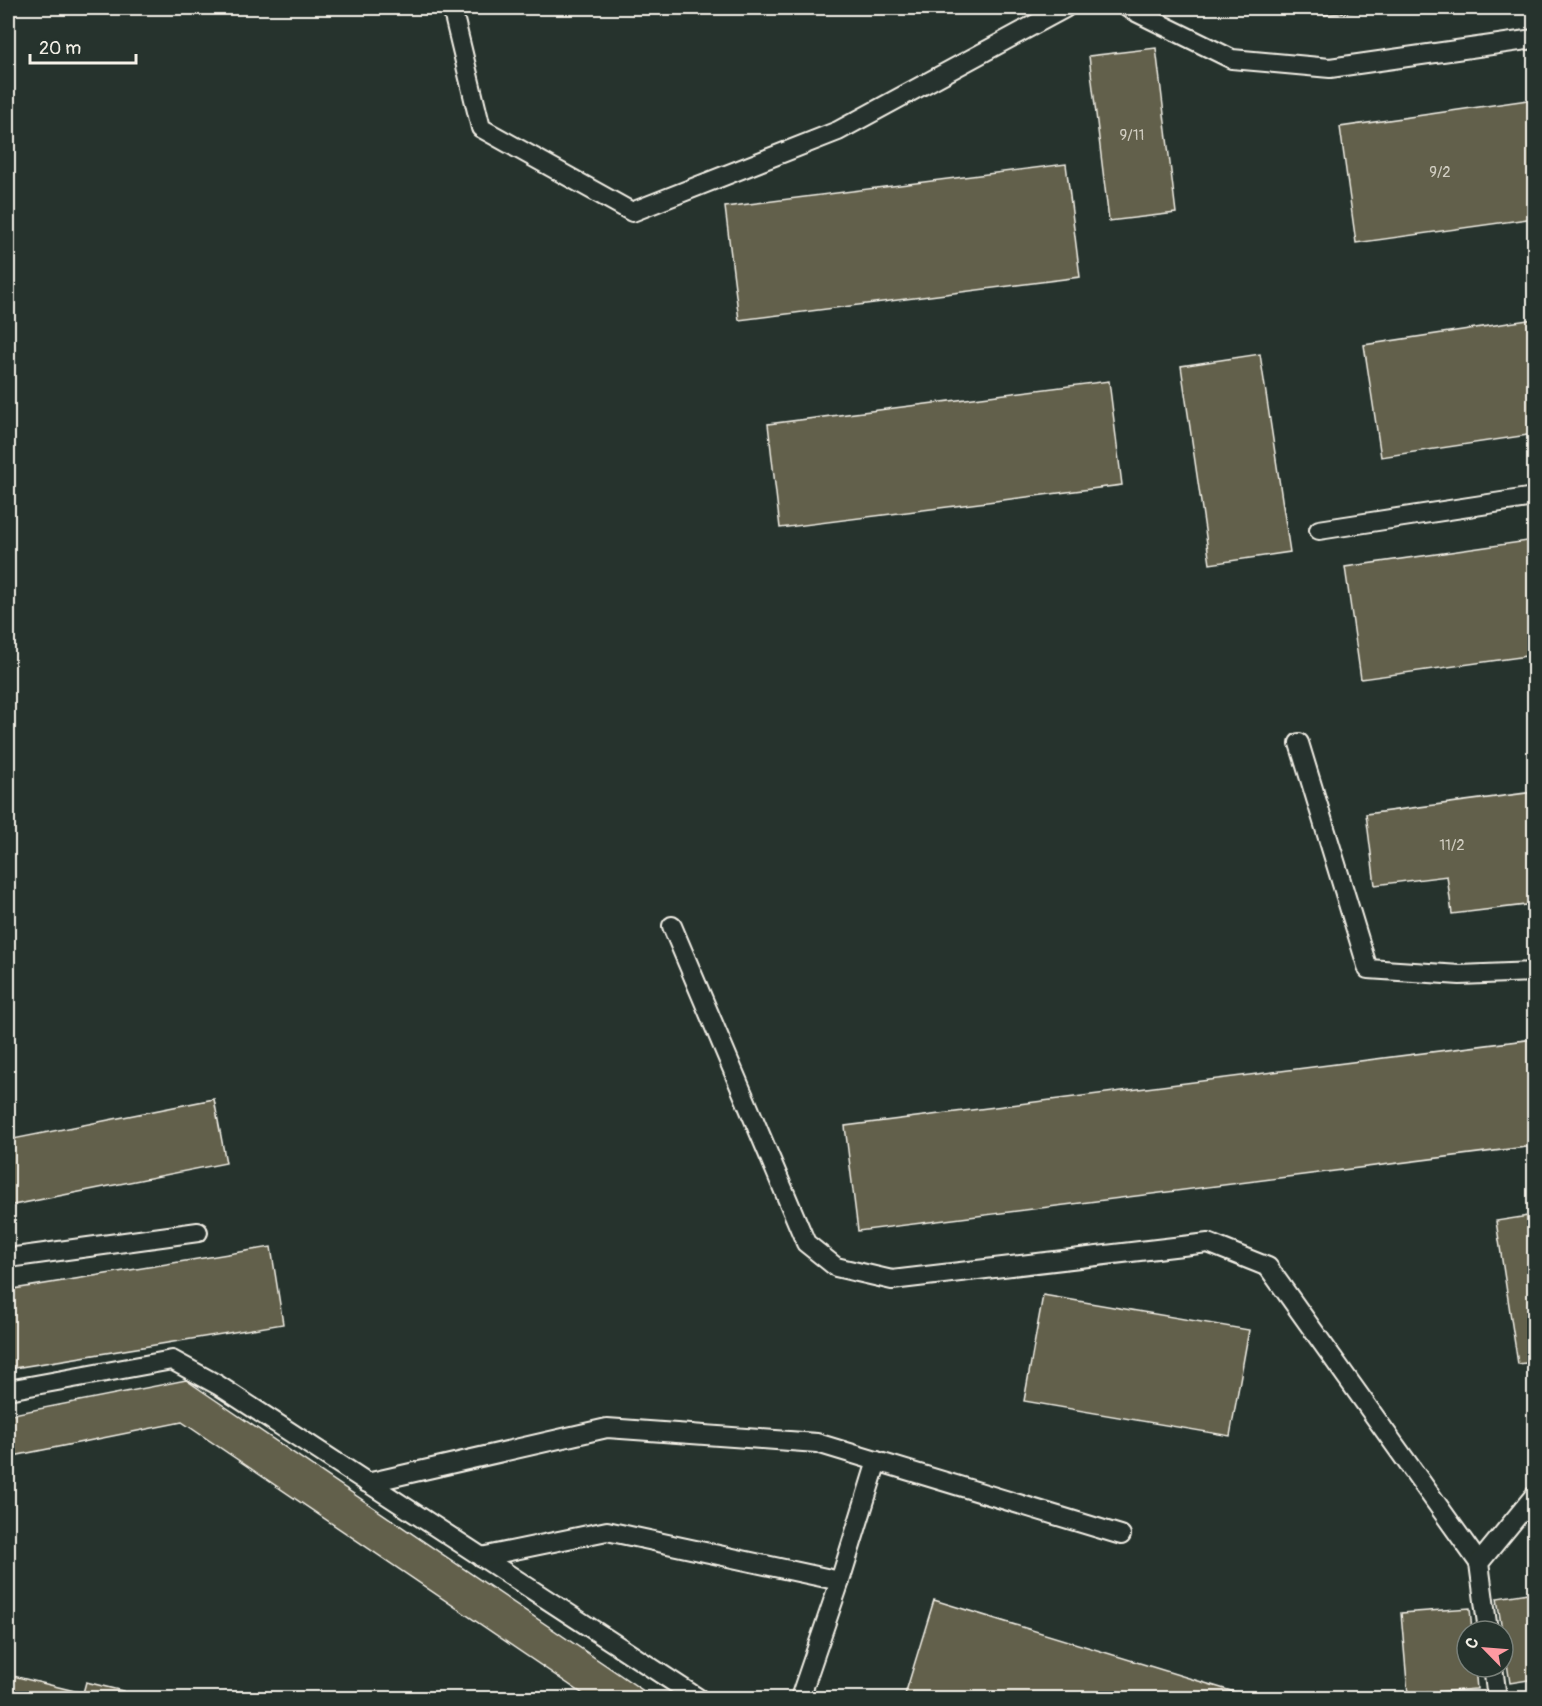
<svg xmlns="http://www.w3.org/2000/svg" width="1542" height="1706" font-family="Pangolin,sans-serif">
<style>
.building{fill:#62614c;stroke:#f4f1e8;stroke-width:1.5}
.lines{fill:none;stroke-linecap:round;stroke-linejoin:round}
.lane-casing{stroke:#f4f1e8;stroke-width:22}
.lane{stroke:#26332d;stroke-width:18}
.labels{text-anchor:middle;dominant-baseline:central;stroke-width:6;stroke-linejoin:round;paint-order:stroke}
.number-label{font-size:15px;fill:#d0cdc1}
</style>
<rect width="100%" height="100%" fill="#26332d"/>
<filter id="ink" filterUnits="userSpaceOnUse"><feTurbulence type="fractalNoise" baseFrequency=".0167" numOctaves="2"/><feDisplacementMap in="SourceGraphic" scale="12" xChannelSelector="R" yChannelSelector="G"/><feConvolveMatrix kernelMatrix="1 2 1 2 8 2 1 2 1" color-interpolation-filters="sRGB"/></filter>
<g filter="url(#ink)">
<g class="building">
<polygon points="1323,8 1383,8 1324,15"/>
<polygon points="1156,48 1176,213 1109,221 1089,56"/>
<polygon points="1534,99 1534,218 1356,243 1340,127"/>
<polygon points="1066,164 1080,277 739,320 725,207"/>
<polygon points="1534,319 1534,434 1381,457 1364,345"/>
<polygon points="1260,354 1290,552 1210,564 1181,366"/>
<polygon points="1109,381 1122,485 780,528 768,424"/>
<polygon points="1534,540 1534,655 1361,679 1345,567"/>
<polygon points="1534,792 1534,904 1452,914 1447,876 1375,885 1366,814"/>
<polygon points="1534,1039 1534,1146 858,1231 845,1126"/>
<polygon points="214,1099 226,1163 8,1206 8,1140"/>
<polygon points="1534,1215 1534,1362 1518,1364 1496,1221"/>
<polygon points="271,1247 283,1324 8,1369 8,1290"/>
<polygon points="1043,1295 1249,1330 1230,1436 1024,1401"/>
<polygon points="186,1380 654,1698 589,1698 182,1422 8,1457 8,1415"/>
<polygon points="1534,1592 1534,1679 1510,1683 1497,1598"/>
<polygon points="934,1600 1254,1698 904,1698"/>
<polygon points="1470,1608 1472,1631 1467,1631 1467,1667 1475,1667 1477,1689 1408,1694 1401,1613"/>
<polygon points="8,1662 11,1662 9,1675 83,1693 86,1682 123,1691 121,1698 8,1698"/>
</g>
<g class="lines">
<defs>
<g id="lane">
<polyline points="452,8 481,128 632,212 838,131 1065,8"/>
<polyline points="1128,8 1232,59 1330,68 1534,39"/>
<polyline points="1319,530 1534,497"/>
<polyline points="1299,743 1368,969 1460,975 1534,972"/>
<polyline points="672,926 806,1243 836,1267 892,1280 1208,1243 1268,1267 1479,1563"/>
<polyline points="8,1258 198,1232"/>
<polyline points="8,1390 172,1360 218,1385 698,1698"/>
<polyline points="367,1483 607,1428 817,1443 1121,1535"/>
<polyline points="481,1557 607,1531 840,1581"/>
<polyline points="1488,1631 1479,1563 1534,1496"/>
<polyline points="1493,1667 1497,1698"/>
<polyline points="800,1698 840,1581 877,1461"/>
</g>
</defs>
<use href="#lane" class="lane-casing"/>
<use href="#lane" class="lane"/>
</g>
</g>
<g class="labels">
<g class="number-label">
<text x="1132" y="135">9/11</text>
<text x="1440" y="172">9/2</text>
<text x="1452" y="845">11/2</text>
</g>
</g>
<rect width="1542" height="1706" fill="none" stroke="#26332d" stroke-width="30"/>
<rect x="15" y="15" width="1512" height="1676" fill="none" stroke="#f4f1e8" stroke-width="2" filter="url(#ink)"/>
<g transform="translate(1485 1649) rotate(295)"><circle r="28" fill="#26332d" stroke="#787f78" stroke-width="1.5"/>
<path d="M0-4.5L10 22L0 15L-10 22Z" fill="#ff9aa2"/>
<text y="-9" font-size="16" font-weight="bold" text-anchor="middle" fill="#f4f1e8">С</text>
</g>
<path d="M30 54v9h106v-9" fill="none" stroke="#f4f1e8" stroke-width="3"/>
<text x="39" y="54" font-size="18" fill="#f4f1e8" stroke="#26332d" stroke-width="4.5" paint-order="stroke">20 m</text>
</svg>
